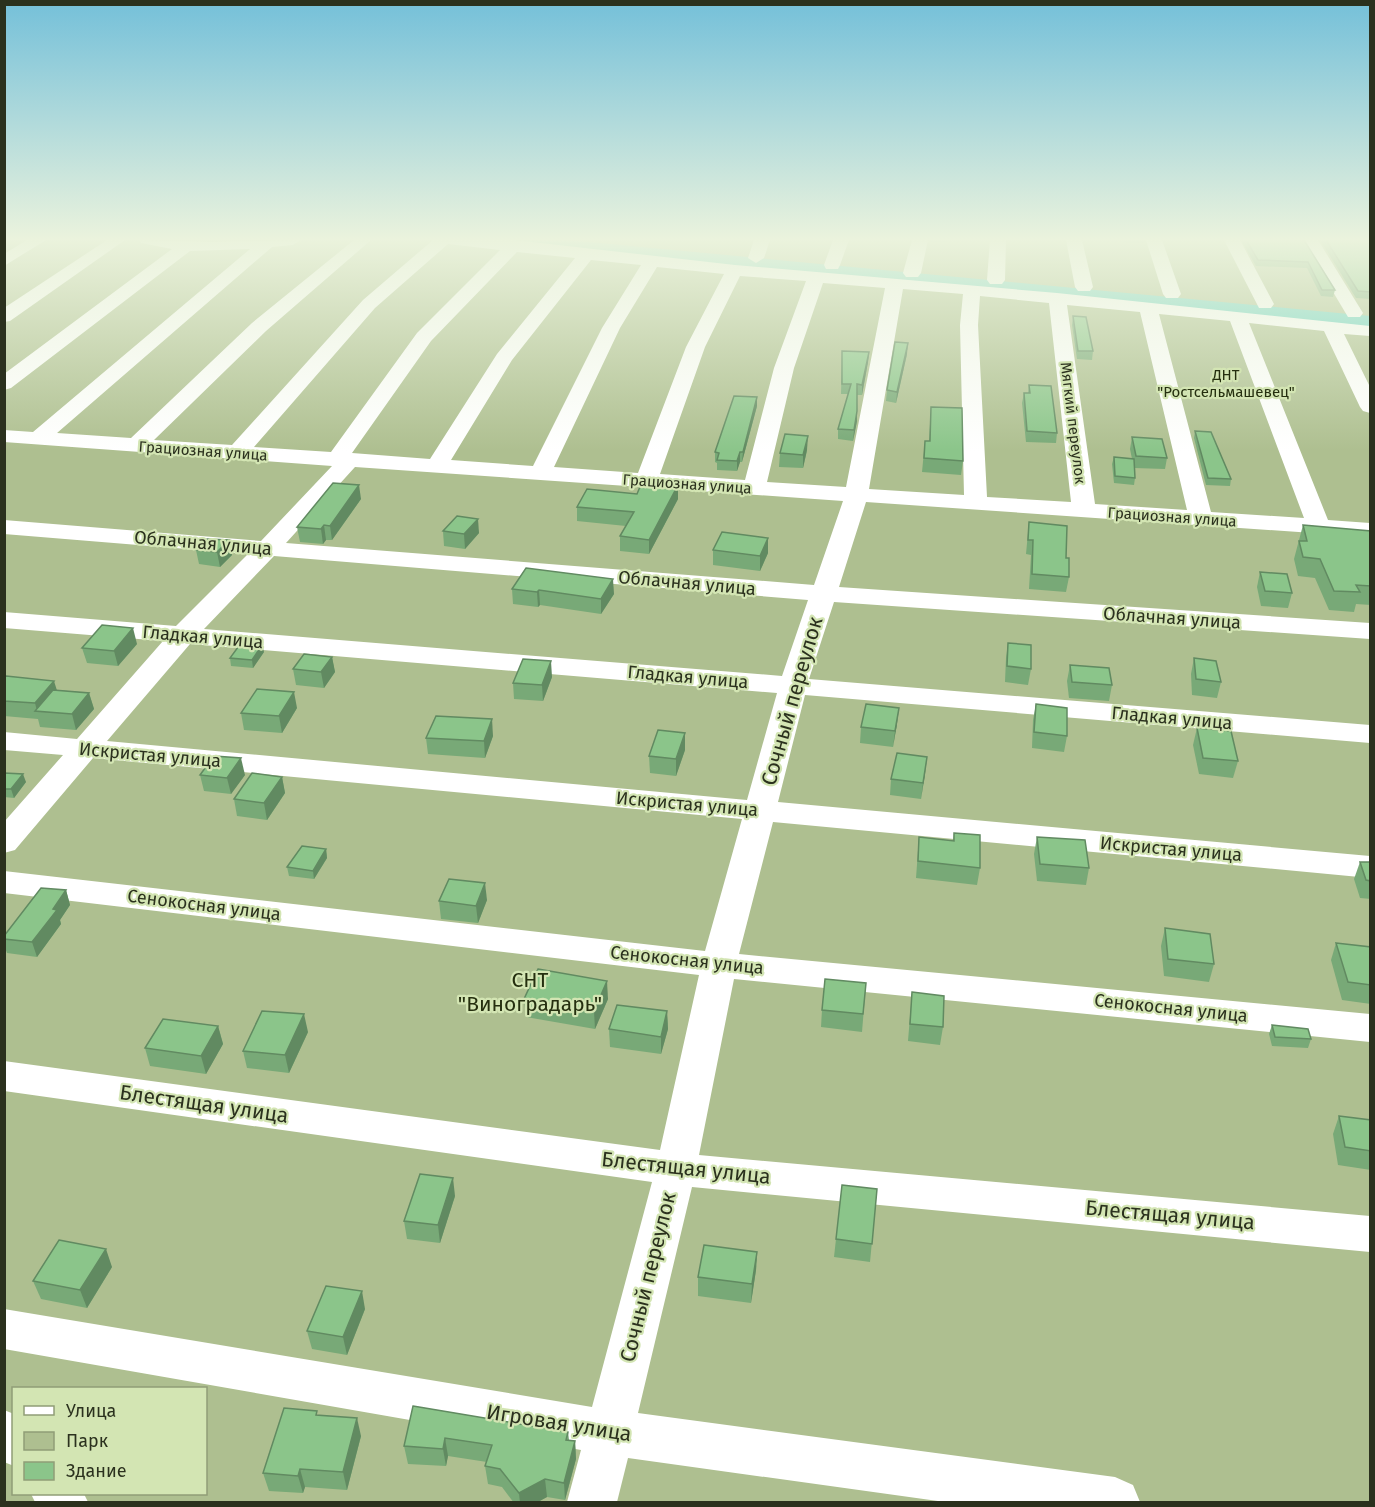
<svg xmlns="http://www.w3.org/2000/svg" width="1375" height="1507" font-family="'Fira Sans',sans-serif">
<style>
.green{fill:#aebf90;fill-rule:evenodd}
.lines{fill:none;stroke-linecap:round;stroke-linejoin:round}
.river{fill:#66d2c3;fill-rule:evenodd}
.minor{fill:#fff;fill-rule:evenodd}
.wall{fill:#78a977}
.shaded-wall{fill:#618a61}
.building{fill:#8bc58a;stroke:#618a61;stroke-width:1.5}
.labels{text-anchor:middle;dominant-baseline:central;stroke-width:4.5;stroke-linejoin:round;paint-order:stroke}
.far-park-label{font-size:15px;fill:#252f0f;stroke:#d3e5b3}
.far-street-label{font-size:15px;fill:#2b311e;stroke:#d3e5b3}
.street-label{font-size:18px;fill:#2b311e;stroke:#d3e5b3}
.near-street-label{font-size:21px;fill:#2b311e;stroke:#d3e5b3}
.near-park-label{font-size:21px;fill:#252f0f;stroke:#d3e5b3}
</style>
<rect width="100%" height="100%" fill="#d3e5b3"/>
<path class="green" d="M5,240h1365v1262h-1365zM14,1388h192v106h-192z"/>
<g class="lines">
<polygon class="river" points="495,240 568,240 1370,316 1370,330 506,246 499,244"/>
<g class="minor">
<polygon points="27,240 46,240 4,266 4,254"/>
<polygon points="107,240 125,240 10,321 4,322 4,308"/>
<path d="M139,240l72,2 90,-2 -8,5 -21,2 -215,186 74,5 121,-115 102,-83h17l-105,91 -112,109 78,5 131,-145 70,-60h81l221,25 322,28 313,33v10l-26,-2 26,53v26l-7,-2 -3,-4 -36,-76 -75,-8 79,197 42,3v14l-504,-35 -27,85 531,36v16l-536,-37 -25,77 561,46v18l-565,-48 -27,107 592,54v22l-597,-56 -34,132 631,60v28l-636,-63 -35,176 671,61v36l-678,-65 -54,226 477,64 18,8 7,17h-195l-317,-44 -11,44h-50l14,-52 -577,-101v-40l588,98 60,-225 -648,-91v-30l656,89 39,-175 -695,-82v-22l701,80 37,-132 -649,-61 -78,92 -11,3v-31l59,-67 -59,-5v-18l73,7 86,-98 -159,-13v-16l172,14 72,-72 -244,-20v-14l257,21 71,-75 -328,-24v-12l29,2 217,-183 -60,2 -179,137 -7,2v-16l168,-125 -31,-6zM448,244l52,6 -83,83 -86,119 -77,-5 121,-139zM517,252l58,6 -78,96 -67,105 -78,-6 79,-112zM591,260l50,5 -39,63 -69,138 -82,-6 61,-100zM657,267l67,7 -38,73 -48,126 -84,-6 66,-139zM740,276l66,5 -32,87 -29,112 -85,-6 45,-127zM823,283l62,5 -39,199 -79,-5 27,-114zM903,289l60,5 -3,31 4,170 -95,-6zM980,296l69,7 22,199 -84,-5 -9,-172zM1067,305l73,7 47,198 -92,-6zM1159,314l71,7 74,197 -93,-6zM355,467l488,34 -29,84 -528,-42zM274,556l534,44 -26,76 -578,-47zM190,644l587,49 -30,107 -640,-59z"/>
<polygon points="754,240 770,240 764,258 756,263 748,258"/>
<polygon points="833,240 849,240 840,265 838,269 826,269 824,265"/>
<polygon points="912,240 928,240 921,273 918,277 906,277 903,273"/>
<polygon points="990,240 1006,240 1005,280 1002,284 990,284 987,280"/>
<polygon points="1066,240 1082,240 1093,287 1090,291 1078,291 1075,287"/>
<polygon points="1146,240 1162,240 1181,294 1178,298 1166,298 1163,294"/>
<polygon points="1224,240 1240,240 1274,304 1271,308 1259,308"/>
<polygon points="1302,240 1318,240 1363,313 1360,317 1348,317"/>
<polygon points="4,1410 14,1414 14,1466 4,1462"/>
<polygon points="31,1494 84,1494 88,1502 35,1502"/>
</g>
</g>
<g class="wall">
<rect x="930" y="240" width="16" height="2"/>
<polygon points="1123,240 1144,240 1143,243 1124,242"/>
<polygon points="1241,240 1304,240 1335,290 1333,297 1321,296 1307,268 1256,266"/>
<polygon points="1320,240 1371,240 1371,299 1356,298"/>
<polygon points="1073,316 1093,351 1092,360 1077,359 1072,325"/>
<polygon points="842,351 869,352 868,362 862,395 857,395 857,421 853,441 838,439 838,429 848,394 841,394"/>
<polygon points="907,354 896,403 886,401 887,390"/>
<polygon points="1029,385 1057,433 1056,443 1026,442 1022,403 1024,393 1028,393"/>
<polygon points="757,406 742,462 740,462 737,471 717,470 717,463 715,462 715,452"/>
<polygon points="931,407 963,461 961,475 922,472 925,441 929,441"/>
<polygon points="1195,431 1231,479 1230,486 1206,485 1194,438"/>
<polygon points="1132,437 1167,458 1165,469 1134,468 1135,478 1134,485 1114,483 1112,464 1114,457 1132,459 1130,449"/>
<polygon points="807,450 803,468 779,467 780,453"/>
<polygon points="678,485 678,499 649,554 620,551 620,536 626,526 577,521 577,507"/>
<polygon points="361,499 332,540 326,540 323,544 300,542 297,527"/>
<polygon points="1029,522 1066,558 1069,577 1066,592 1029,589 1031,555 1026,554"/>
<polygon points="1303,525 1371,531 1371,605 1356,604 1354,612 1329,610 1315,578 1298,576 1294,559"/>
<polygon points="443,531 479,533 465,549 444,546"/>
<polygon points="207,539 232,555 220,567 199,564 196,550"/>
<polygon points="713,550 768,553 760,571 713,565"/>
<polygon points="526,568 614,594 601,614 540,605 538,607 513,604 512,589"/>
<polygon points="1260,572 1292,593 1288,608 1261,606 1257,587"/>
<polygon points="1008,643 1031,669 1028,685 1005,682 1006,658"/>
<polygon points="137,644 118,666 87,663 82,648"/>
<polygon points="264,652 253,668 231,666 230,658"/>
<polygon points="332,657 335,672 324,688 296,685 293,669"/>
<polygon points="1194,658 1221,682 1217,698 1192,695 1191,674"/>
<polygon points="1070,665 1112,685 1109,701 1069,698 1067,681"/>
<polygon points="552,677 543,701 514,699 513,683"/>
<polygon points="4,678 57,690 89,693 94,709 76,730 40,727 38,719 4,716"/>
<polygon points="1036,704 1067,736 1064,752 1032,748 1033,720"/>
<polygon points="297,708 282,733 244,730 241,713"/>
<polygon points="897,724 893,747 860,743 861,727"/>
<polygon points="1197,728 1238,761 1233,778 1199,774 1193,745"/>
<polygon points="493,736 485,758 428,754 426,738"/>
<polygon points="685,750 676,776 650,773 649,756"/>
<polygon points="4,773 26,782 14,798 4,797"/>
<polygon points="925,774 921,799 890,795 891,779"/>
<polygon points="200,775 245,775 231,794 204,791"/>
<polygon points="282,777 285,793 267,820 237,816 234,799"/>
<polygon points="954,833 980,868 977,885 916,878 919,837 953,841"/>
<polygon points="1037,837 1089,868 1086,885 1037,881 1034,854"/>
<polygon points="326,849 327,858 314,879 289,876 287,867"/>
<polygon points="1360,862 1371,862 1371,899 1360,898 1354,879"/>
<polygon points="66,890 70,905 60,920 61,924 37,957 7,953 4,945 4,936"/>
<polygon points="487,900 478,923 441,919 439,901"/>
<polygon points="1165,928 1214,964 1209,982 1164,976 1161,946"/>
<polygon points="1336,943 1371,947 1371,1004 1342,1000 1331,960"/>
<polygon points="866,983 862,1032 821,1027 822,1010"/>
<polygon points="912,992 943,1027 940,1045 908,1041"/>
<polygon points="524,999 608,999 595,1029 526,1017"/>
<polygon points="667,1011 668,1029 661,1054 610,1047 609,1029"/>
<polygon points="1272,1025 1311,1039 1308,1048 1272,1046 1269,1034"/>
<polygon points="218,1026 223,1044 206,1074 150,1066 145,1048"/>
<polygon points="308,1032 289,1073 247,1068 243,1051"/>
<polygon points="1339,1116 1371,1120 1371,1170 1338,1165 1333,1134"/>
<polygon points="877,1189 870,1262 834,1257 836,1239"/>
<polygon points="455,1196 440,1243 407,1239 404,1221"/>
<polygon points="757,1252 756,1270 751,1303 698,1296 698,1277"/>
<polygon points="112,1267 87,1308 41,1299 33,1281"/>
<polygon points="365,1309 347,1355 312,1349 307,1331"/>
<polygon points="413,1406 568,1432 569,1440 575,1441 576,1459 565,1500 547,1497 536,1503 514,1503 502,1487 488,1484 485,1466 487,1462 448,1456 446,1466 408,1464 404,1446"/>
<polygon points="319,1416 361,1436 347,1490 305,1487 303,1493 269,1491 263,1473"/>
</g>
<g class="shaded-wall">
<polygon points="908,343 907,354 896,403 897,392"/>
<polygon points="869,352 868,362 862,395 862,385"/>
<polygon points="757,397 757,406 742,462 743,452"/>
<polygon points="857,411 857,421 853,441 854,430"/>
<polygon points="808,436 807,450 803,468 803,455"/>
<polygon points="740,452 740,462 737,471 737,461"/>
<polygon points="359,485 361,499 332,540 330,526"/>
<polygon points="678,485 678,499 649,554 649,540"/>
<polygon points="478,519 479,533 465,549 464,534"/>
<polygon points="324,525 326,540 323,544 321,529"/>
<polygon points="768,538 768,553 760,571 760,556"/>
<polygon points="229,540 232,555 220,567 217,552"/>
<polygon points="613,579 614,594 601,614 601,599"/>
<polygon points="539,590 540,605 538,607 537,592"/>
<polygon points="133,628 137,644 118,666 114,651"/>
<polygon points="262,645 264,652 253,668 252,660"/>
<polygon points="332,657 335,672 324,688 321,672"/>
<polygon points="551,661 552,677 543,701 542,685"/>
<polygon points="54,681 59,697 37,711 35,703"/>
<polygon points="294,692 297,708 282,733 279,716"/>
<polygon points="89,693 94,709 76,730 72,714"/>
<polygon points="899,708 897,724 893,747 895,731"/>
<polygon points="492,719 493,736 485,758 484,741"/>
<polygon points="685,733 685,750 676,776 676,759"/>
<polygon points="927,757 925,774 921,799 923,783"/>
<polygon points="241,758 245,775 231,794 227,778"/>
<polygon points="23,774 26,782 14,798 11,789"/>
<polygon points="282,777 285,793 267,820 264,803"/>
<polygon points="326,849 327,858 314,879 313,871"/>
<polygon points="485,883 487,900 478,923 476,906"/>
<polygon points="66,890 70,905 60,920 61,924 37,957 32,942"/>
<polygon points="607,981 608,999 595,1029 594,1011"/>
<polygon points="667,1011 668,1029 661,1054 661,1037"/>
<polygon points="304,1014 308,1032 289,1073 285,1055"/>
<polygon points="218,1026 223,1044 206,1074 201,1056"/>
<polygon points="453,1178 455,1196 440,1243 438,1225"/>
<polygon points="106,1249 112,1267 87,1308 80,1290"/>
<polygon points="757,1252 756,1270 751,1303 752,1284"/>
<polygon points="362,1291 365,1309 347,1355 343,1337"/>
<polygon points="357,1418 361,1436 347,1490 343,1472"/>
<polygon points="445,1438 448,1456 446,1466 443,1449"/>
<polygon points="575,1441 576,1459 565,1500 564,1483"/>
<polygon points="300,1469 305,1487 303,1493 298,1476"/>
<polygon points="545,1479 547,1497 536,1503 520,1503 519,1493"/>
</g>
<g class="building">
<polygon points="1246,240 1304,240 1335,290 1322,290 1308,262 1258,260"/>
<polygon points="1326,240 1371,240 1371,292 1358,291"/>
<polygon points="1073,316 1086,317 1093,351 1078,351"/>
<polygon points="895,342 908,343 897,392 887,390"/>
<polygon points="842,351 869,352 862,385 857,384 857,411 854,430 838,429 851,384 842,384"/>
<polygon points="1029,385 1051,386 1057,433 1027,431 1024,393 1030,393"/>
<polygon points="734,396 757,397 743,452 740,452 737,461 717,460 719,453 715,452"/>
<polygon points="931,407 962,408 963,461 924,458 925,441 930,441"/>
<polygon points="1195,431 1211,432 1231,479 1208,478"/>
<polygon points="785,434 808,436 803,455 780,453"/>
<polygon points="1132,437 1162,439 1167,458 1136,456"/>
<polygon points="1114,457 1134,459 1135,478 1115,476"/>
<polygon points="642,482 678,485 649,540 620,536 634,512 577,507 587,489 637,494"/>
<polygon points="333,483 359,485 330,526 324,525 321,529 297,527"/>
<polygon points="457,516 478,519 464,534 443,531"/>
<polygon points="1029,522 1067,526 1066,558 1069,558 1069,577 1032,574 1033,540 1028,540"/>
<polygon points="1303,525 1371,531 1371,586 1356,585 1360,592 1334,591 1320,559 1303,557 1299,541 1307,541"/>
<polygon points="722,532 768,538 760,556 713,550"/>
<polygon points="207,539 229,540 217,552 196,550"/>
<polygon points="526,568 613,579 601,599 539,590 537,592 512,589"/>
<polygon points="1260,572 1287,574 1292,593 1265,591"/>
<polygon points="102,625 133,628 114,651 82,648"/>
<polygon points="241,643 262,645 252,660 230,658"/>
<polygon points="1008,643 1031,645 1031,669 1007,666"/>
<polygon points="304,654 332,657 321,672 293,669"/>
<polygon points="1194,658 1216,661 1221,682 1196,679"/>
<polygon points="523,659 551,661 542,685 513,683"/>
<polygon points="1070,665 1109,668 1112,685 1072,682"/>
<polygon points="6,676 54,681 35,703 4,701 4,678"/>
<polygon points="257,689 294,692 279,716 241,713"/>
<polygon points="53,690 89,693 72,714 35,711"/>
<polygon points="866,704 899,708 895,731 861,727"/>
<polygon points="1036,704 1067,708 1067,736 1034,732"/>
<polygon points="436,716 492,719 484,741 426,738"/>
<polygon points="1197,728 1231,731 1238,761 1203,758"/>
<polygon points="658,730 685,733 676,759 649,756"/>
<polygon points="897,753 927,757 923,783 891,779"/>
<polygon points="214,756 241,758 227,778 200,775"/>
<polygon points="4,773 23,774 11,789 4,789"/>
<polygon points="252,773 282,777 264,803 234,799"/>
<polygon points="954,833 980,835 980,868 918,861 919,837 954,841"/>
<polygon points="1037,837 1085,840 1089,868 1040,864"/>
<polygon points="302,846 326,849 313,871 287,867"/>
<polygon points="1360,862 1371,862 1371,881 1366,880"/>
<polygon points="449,879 485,883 476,906 439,901"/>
<polygon points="41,888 66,890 53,909 57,910 32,942 4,939 4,936"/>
<polygon points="1165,928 1210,934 1214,964 1168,959"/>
<polygon points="1336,943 1371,947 1371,985 1348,982"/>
<polygon points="538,969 607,981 594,1011 524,999"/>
<polygon points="825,979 866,983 863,1014 822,1010"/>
<polygon points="912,992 944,996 943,1027 910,1024"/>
<polygon points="617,1005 667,1011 661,1037 609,1029"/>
<polygon points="262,1011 304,1014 285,1055 243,1051"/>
<polygon points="163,1019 218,1026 201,1056 145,1048"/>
<polygon points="1272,1025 1308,1029 1311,1039 1275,1037"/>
<polygon points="1339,1116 1371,1120 1371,1151 1345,1147"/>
<polygon points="420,1174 453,1178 438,1225 404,1221"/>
<polygon points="842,1185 877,1189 872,1244 836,1239"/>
<polygon points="59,1240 106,1249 80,1290 33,1281"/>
<polygon points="704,1245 757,1252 752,1284 698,1277"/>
<polygon points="326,1286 362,1291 343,1337 307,1331"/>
<polygon points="413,1406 568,1432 566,1440 575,1441 564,1483 545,1479 519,1493 500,1469 485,1466 492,1445 445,1438 443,1449 404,1446"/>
<polygon points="284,1408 317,1411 316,1415 357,1418 343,1472 300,1469 298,1476 263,1473"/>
</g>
<linearGradient id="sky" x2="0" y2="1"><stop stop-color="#74c0d9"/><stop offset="0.53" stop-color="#ebf3dd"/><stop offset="1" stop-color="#ebf3dd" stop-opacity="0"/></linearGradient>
<rect width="1375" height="451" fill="url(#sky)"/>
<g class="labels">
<g class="far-park-label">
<text x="1226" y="375">ДНТ<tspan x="1226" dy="17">"Ростсельмашевец"</tspan></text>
</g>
<g class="far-street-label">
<text transform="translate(1073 423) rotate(83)">Мягкий переулок</text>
<text transform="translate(203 451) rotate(4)">Грациозная улица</text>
<text transform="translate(687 484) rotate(4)">Грациозная улица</text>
<text transform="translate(1172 517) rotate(4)">Грациозная улица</text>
</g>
<g class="street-label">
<text transform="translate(203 543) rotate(5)">Облачная улица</text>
<text transform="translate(687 583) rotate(5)">Облачная улица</text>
<text transform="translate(1172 618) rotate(4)">Облачная улица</text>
<text transform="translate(203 637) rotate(5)">Гладкая улица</text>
<text transform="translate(688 677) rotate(5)">Гладкая улица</text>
<text transform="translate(1172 718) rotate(5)">Гладкая улица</text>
<text transform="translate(150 755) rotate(5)">Искристая улица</text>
<text transform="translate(687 804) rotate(5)">Искристая улица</text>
<text transform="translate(1171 849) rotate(5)">Искристая улица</text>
<text transform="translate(204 905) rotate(7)">Сенокосная улица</text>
<text transform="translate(687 960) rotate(6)">Сенокосная улица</text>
<text transform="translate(1171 1008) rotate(6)">Сенокосная улица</text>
</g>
<g class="near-street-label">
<text transform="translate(792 701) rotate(-74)">Сочный переулок</text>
<text transform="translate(204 1104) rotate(8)">Блестящая улица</text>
<text transform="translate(686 1168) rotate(6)">Блестящая улица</text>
<text transform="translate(1170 1215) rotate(5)">Блестящая улица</text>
<text transform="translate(648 1277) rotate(-76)">Сочный переулок</text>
<text transform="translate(559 1423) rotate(9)">Игровая улица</text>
</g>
<g class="near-park-label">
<text x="530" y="980">СНТ<tspan x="530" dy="24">"Виноградарь"</tspan></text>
</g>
</g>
<rect width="1375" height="1507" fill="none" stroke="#2b311e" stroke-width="12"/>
<rect x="12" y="1387" width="195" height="108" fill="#d3e5b3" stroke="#909d77" stroke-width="1.5"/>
<rect x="24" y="1406" width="30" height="9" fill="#ffffff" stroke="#909d77" stroke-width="1.5"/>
<text x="66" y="1417" font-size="18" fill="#2b311e">Улица</text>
<rect x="24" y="1432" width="30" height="18" fill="#aebf90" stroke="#909d77" stroke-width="1.5"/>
<text x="66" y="1447" font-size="18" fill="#2b311e">Парк</text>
<rect x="24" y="1462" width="30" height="18" fill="#8bc58a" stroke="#909d77" stroke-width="1.5"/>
<text x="66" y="1477" font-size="18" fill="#2b311e">Здание</text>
</svg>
